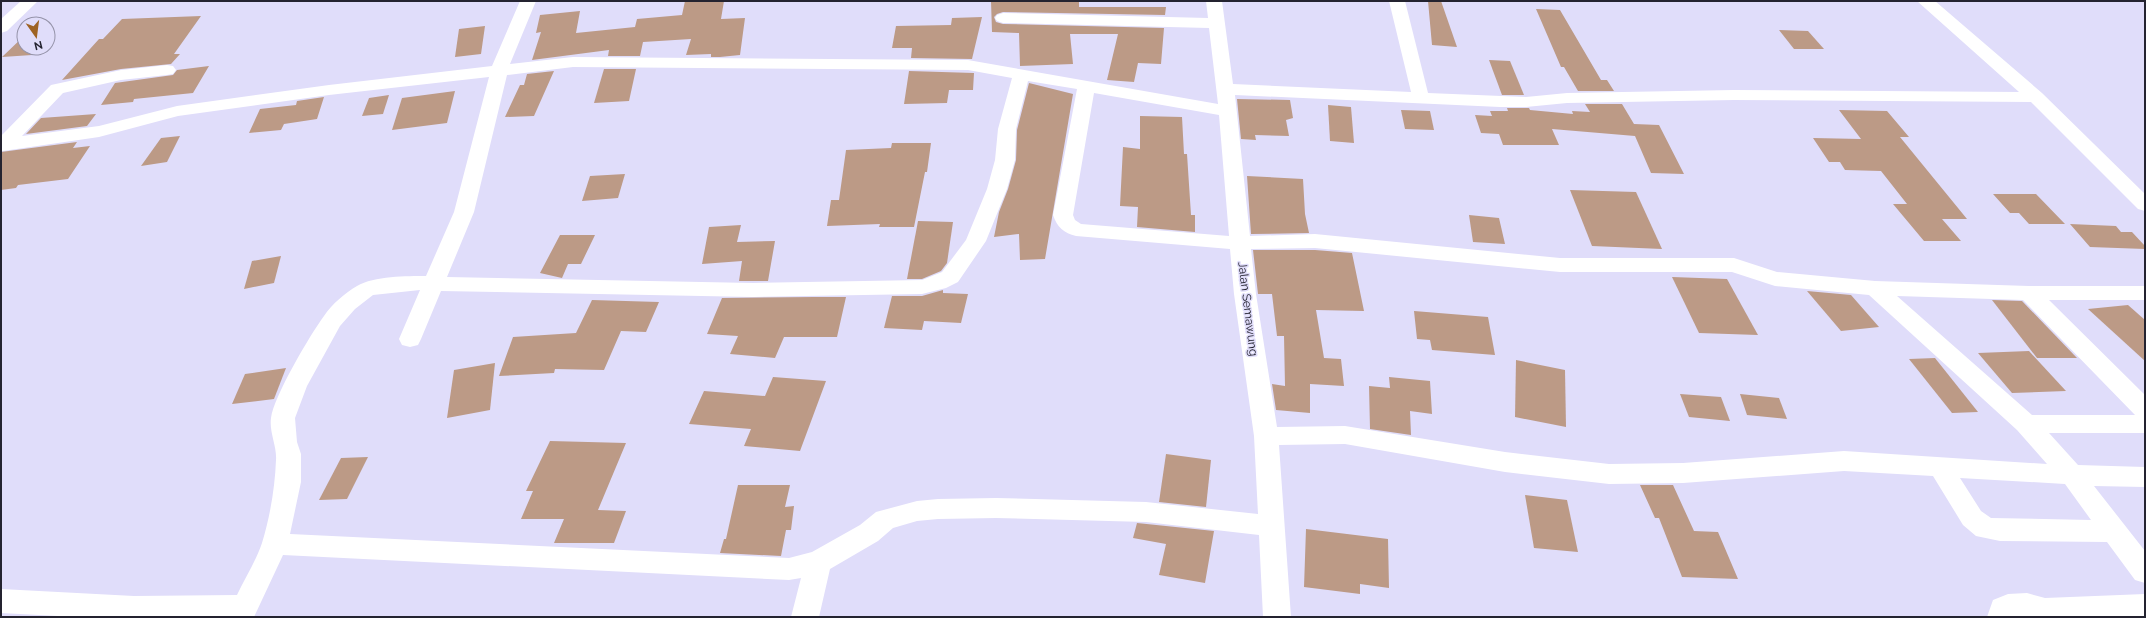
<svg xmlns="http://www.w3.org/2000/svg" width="2146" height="618" font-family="Raleway,sans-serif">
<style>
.building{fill:#bc9a86}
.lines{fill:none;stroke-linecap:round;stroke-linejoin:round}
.minor{fill:#fff;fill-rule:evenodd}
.labels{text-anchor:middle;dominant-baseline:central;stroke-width:3;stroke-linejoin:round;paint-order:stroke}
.street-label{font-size:12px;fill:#242330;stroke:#e0ddfa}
</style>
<rect width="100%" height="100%" fill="#e0ddfa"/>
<g class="building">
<polygon points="685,1 724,1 721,19 745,18 740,55 720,57 711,57 711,54 686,55 691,39 643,42 640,56 608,56 609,50 532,60 541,32 536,33 540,15 580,11 576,33 635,27 637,19 682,15"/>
<polygon points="991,1 1079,1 1079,7 1166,7 1165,15 1003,12 997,14 994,17 996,22 1003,24 1164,28 1161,64 1138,63 1134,82 1107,80 1118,34 1070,34 1073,64 1020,66 1019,33 992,32"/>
<polygon points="1428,1 1441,1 1457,47 1432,45"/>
<polygon points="1536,9 1560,10 1601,80 1607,80 1614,91 1578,91 1564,67 1561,67"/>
<polygon points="201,16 174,54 180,54 171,64 121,69 62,80 99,39 103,39 122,19"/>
<polygon points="982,17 972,59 911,58 912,48 892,48 896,26 951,25 952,18"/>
<polygon points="485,26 481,54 455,57 459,29"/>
<polygon points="1779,30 1808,31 1824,49 1794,49"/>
<polygon points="24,36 24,48 39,48 32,55 2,57"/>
<polygon points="1489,60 1510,61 1524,95 1502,95"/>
<polygon points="209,66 193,93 134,99 133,102 101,105 115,83 173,75 177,70"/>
<polygon points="604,69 636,69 629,101 594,103"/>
<polygon points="554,71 534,116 505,117 520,85 524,85 527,74"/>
<polygon points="909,71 974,73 973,90 949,90 947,103 904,104"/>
<polygon points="1029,83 1073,94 1045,259 1020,260 1019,234 994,237 999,212 1008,189 1016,160 1017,130"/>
<polygon points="455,91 447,123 392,130 402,98"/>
<polygon points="389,95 383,114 362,116 369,98"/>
<polygon points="324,97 317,119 284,124 281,130 249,133 260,109 296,105 297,101"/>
<polygon points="1237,99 1290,100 1293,118 1286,120 1289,136 1255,135 1256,140 1241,139"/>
<polygon points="1585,104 1622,104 1634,124 1659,125 1684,174 1651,173 1635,136 1552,129 1559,145 1503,145 1499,134 1481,133 1475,115 1492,116 1490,111 1508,111 1507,108 1529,108 1530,110 1573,114 1572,111 1590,112"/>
<polygon points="1328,105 1351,107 1354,143 1330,141"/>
<polygon points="1401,110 1430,111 1434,130 1405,129"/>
<polygon points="1839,110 1887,111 1909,137 1900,137 1967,219 1942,219 1961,241 1924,241 1893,204 1907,204 1881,171 1845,170 1840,162 1829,162 1813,138 1861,139"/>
<polygon points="96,114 87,126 26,134 41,118"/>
<polygon points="1140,116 1182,117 1184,154 1187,154 1191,215 1195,215 1195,232 1137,227 1138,207 1120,206 1123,147 1140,149"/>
<polygon points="180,136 167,162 141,166 161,138"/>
<polygon points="77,142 73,148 90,146 68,179 18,185 16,188 1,190 1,152"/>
<polygon points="892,143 931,143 927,172 925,172 914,227 879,227 880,224 827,226 831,200 839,200 846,150 891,148"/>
<polygon points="625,174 618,198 582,201 590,176"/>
<polygon points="1247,176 1303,179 1305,214 1309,233 1251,234"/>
<polygon points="1570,190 1636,192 1662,249 1592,246"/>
<polygon points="1993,194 2036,194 2065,224 2029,224 2019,213 2010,213"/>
<polygon points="1469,215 1499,218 1505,244 1473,242"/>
<polygon points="918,221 953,222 947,263 941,271 922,279 907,279"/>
<polygon points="2070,224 2116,226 2121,232 2132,232 2145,246 2145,249 2090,247"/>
<polygon points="741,225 737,242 775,241 768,281 739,281 742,261 702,264 709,227"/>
<polygon points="560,235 595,235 581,264 568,264 562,278 540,273"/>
<polygon points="1253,250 1315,250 1352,253 1364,311 1316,310 1324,358 1341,359 1344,386 1310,384 1310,413 1276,410 1272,384 1285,386 1284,336 1277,336 1272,294 1258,294"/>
<polygon points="281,256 274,283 244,289 252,261"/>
<polygon points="1672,277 1727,279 1758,335 1699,333"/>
<polygon points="943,290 943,293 968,294 961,323 924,321 922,330 884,328 892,296 922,296"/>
<polygon points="1807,291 1851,295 1879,327 1841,331"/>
<polygon points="815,297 846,297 837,337 784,337 775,358 730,354 738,336 707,334 722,298"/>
<polygon points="592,300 659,302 646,332 621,331 604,370 555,369 554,373 499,376 513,337 576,333"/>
<polygon points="1992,300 2022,301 2077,358 2037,358"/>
<polygon points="2128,305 2145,320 2145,361 2088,309"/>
<polygon points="1414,311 1488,317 1495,355 1432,350 1430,340 1417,339"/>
<polygon points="2029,351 2066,391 2012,393 1978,353"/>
<polygon points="1935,358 1978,412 1952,413 1909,359"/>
<polygon points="1516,360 1565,370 1566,427 1515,417"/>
<polygon points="495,363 490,410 447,418 454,370"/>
<polygon points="286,368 274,399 232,404 245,374"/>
<polygon points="773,377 826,381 800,451 744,446 751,429 689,424 704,391 765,396"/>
<polygon points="1389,377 1430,381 1432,414 1410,411 1411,435 1370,429 1369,386 1390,388"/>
<polygon points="1680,394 1721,397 1730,421 1689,417"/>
<polygon points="1740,394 1779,398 1787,419 1747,415"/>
<polygon points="550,441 626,443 598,510 626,511 614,543 554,543 564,519 521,519 533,491 526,491"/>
<polygon points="1166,454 1211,460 1206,507 1159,502"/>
<polygon points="368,457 347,499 319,500 341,458"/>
<polygon points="738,485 790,485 785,507 794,506 791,530 786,530 781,556 720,553 724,539 726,539"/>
<polygon points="1640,485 1673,485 1694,531 1718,532 1738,579 1682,577 1659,518 1655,518"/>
<polygon points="1525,495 1567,500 1578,552 1534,548"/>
<polygon points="1137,523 1214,531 1205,583 1159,575 1166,544 1133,538"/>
<polygon points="1306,529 1388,539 1389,588 1360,584 1360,594 1304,587"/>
</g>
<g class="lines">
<g class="minor">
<polygon points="21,1 38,1 7,31 1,33 1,19"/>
<path d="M520,1h16l-26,63 63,-7 395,3 250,44 -9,-76 -206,-5 -6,-2 -2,-3 2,-3 6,-2 205,5 -2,-17h16l11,83 178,8 -22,-91h16l23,92 98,4 41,-4 167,-3 285,2 -102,-91h18l107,92 103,101v17l-7,-2 -107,-107 -297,-2 -167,3 -41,4h-26l-265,-12 15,141 65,-2 245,24h174l43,14 98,9 154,5h116v14h-96l96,95v38h-96l29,32 67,2v20l-51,-1 51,65v32l-10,-3 -28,-38 -107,-1 -24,-5 -13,-11 -30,-49 -89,-5 -161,12 -74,1 -104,-12 -160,-28 -66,1 12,172h-28l-4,-82 -113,-13 -150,-4 -58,1 -21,2 -24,7 -15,13 -48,28 -11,48h-28l10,-39 -12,2 -506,-25 -29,62h-177l-76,-4v-24l133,7 103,-1c8,-17 19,-34 25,-52 8,-26 13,-56 14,-83 1,-14 -7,-28 -5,-42 3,-22 39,-83 53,-102 8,-12 21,-23 33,-30 17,-10 50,-10 69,-10l28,-64 35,-135 -160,18 -151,21 -79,21 -96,14h-2v-15l50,-51 70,-15 46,-5 6,1 3,4 -3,4 -6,1 -46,5 -58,13 -41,43 77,-10 78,-20 152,-21 163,-19zM573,67l395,3 44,8 -14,51 -3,31 -8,29 -21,51 -24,32 -20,8 -169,3 -306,-6 27,-65 33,-137zM1028,81l49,8 -24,126c4,12 11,18 23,21l154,13 4,45 20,142 4,78 -112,-12 -150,-4 -58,1 -21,2 -41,11 -16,13 -48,27 -23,6 -499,-24 11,-52v-28l-4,-12 -2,-24 12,-32 33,-60 15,-17 18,-14 47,-5 -21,49 3,6 8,2 8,-2 3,-6 20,-48 312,6 169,-3 24,-6 12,-6 28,-41 21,-52 8,-29 1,-31zM1094,93l125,22 10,121 -148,-12 -6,-4 -2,-5zM1315,248l245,24h172l43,14 94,9 148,135 30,34 -203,-13 -161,12 -74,1 -104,-12 -160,-26 -68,1 -21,-133 -5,-45zM1897,296l126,4 112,115h-103zM1960,478l105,6 26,36 -100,-2 -10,-7z"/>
<polygon points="2027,593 2045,598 2145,594 2145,617 1987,617 1993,600 2008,594"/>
</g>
</g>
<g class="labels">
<g class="street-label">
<text transform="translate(1248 309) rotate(83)">Jalan Semawung</text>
</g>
</g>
<rect width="2146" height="618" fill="none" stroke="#242330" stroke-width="4"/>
<g transform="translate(36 36) rotate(166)"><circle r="19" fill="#e0ddfa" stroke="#9593a9"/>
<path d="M0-3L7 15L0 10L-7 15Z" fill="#9e6324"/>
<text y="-6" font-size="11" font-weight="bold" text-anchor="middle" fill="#242330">N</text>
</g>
</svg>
